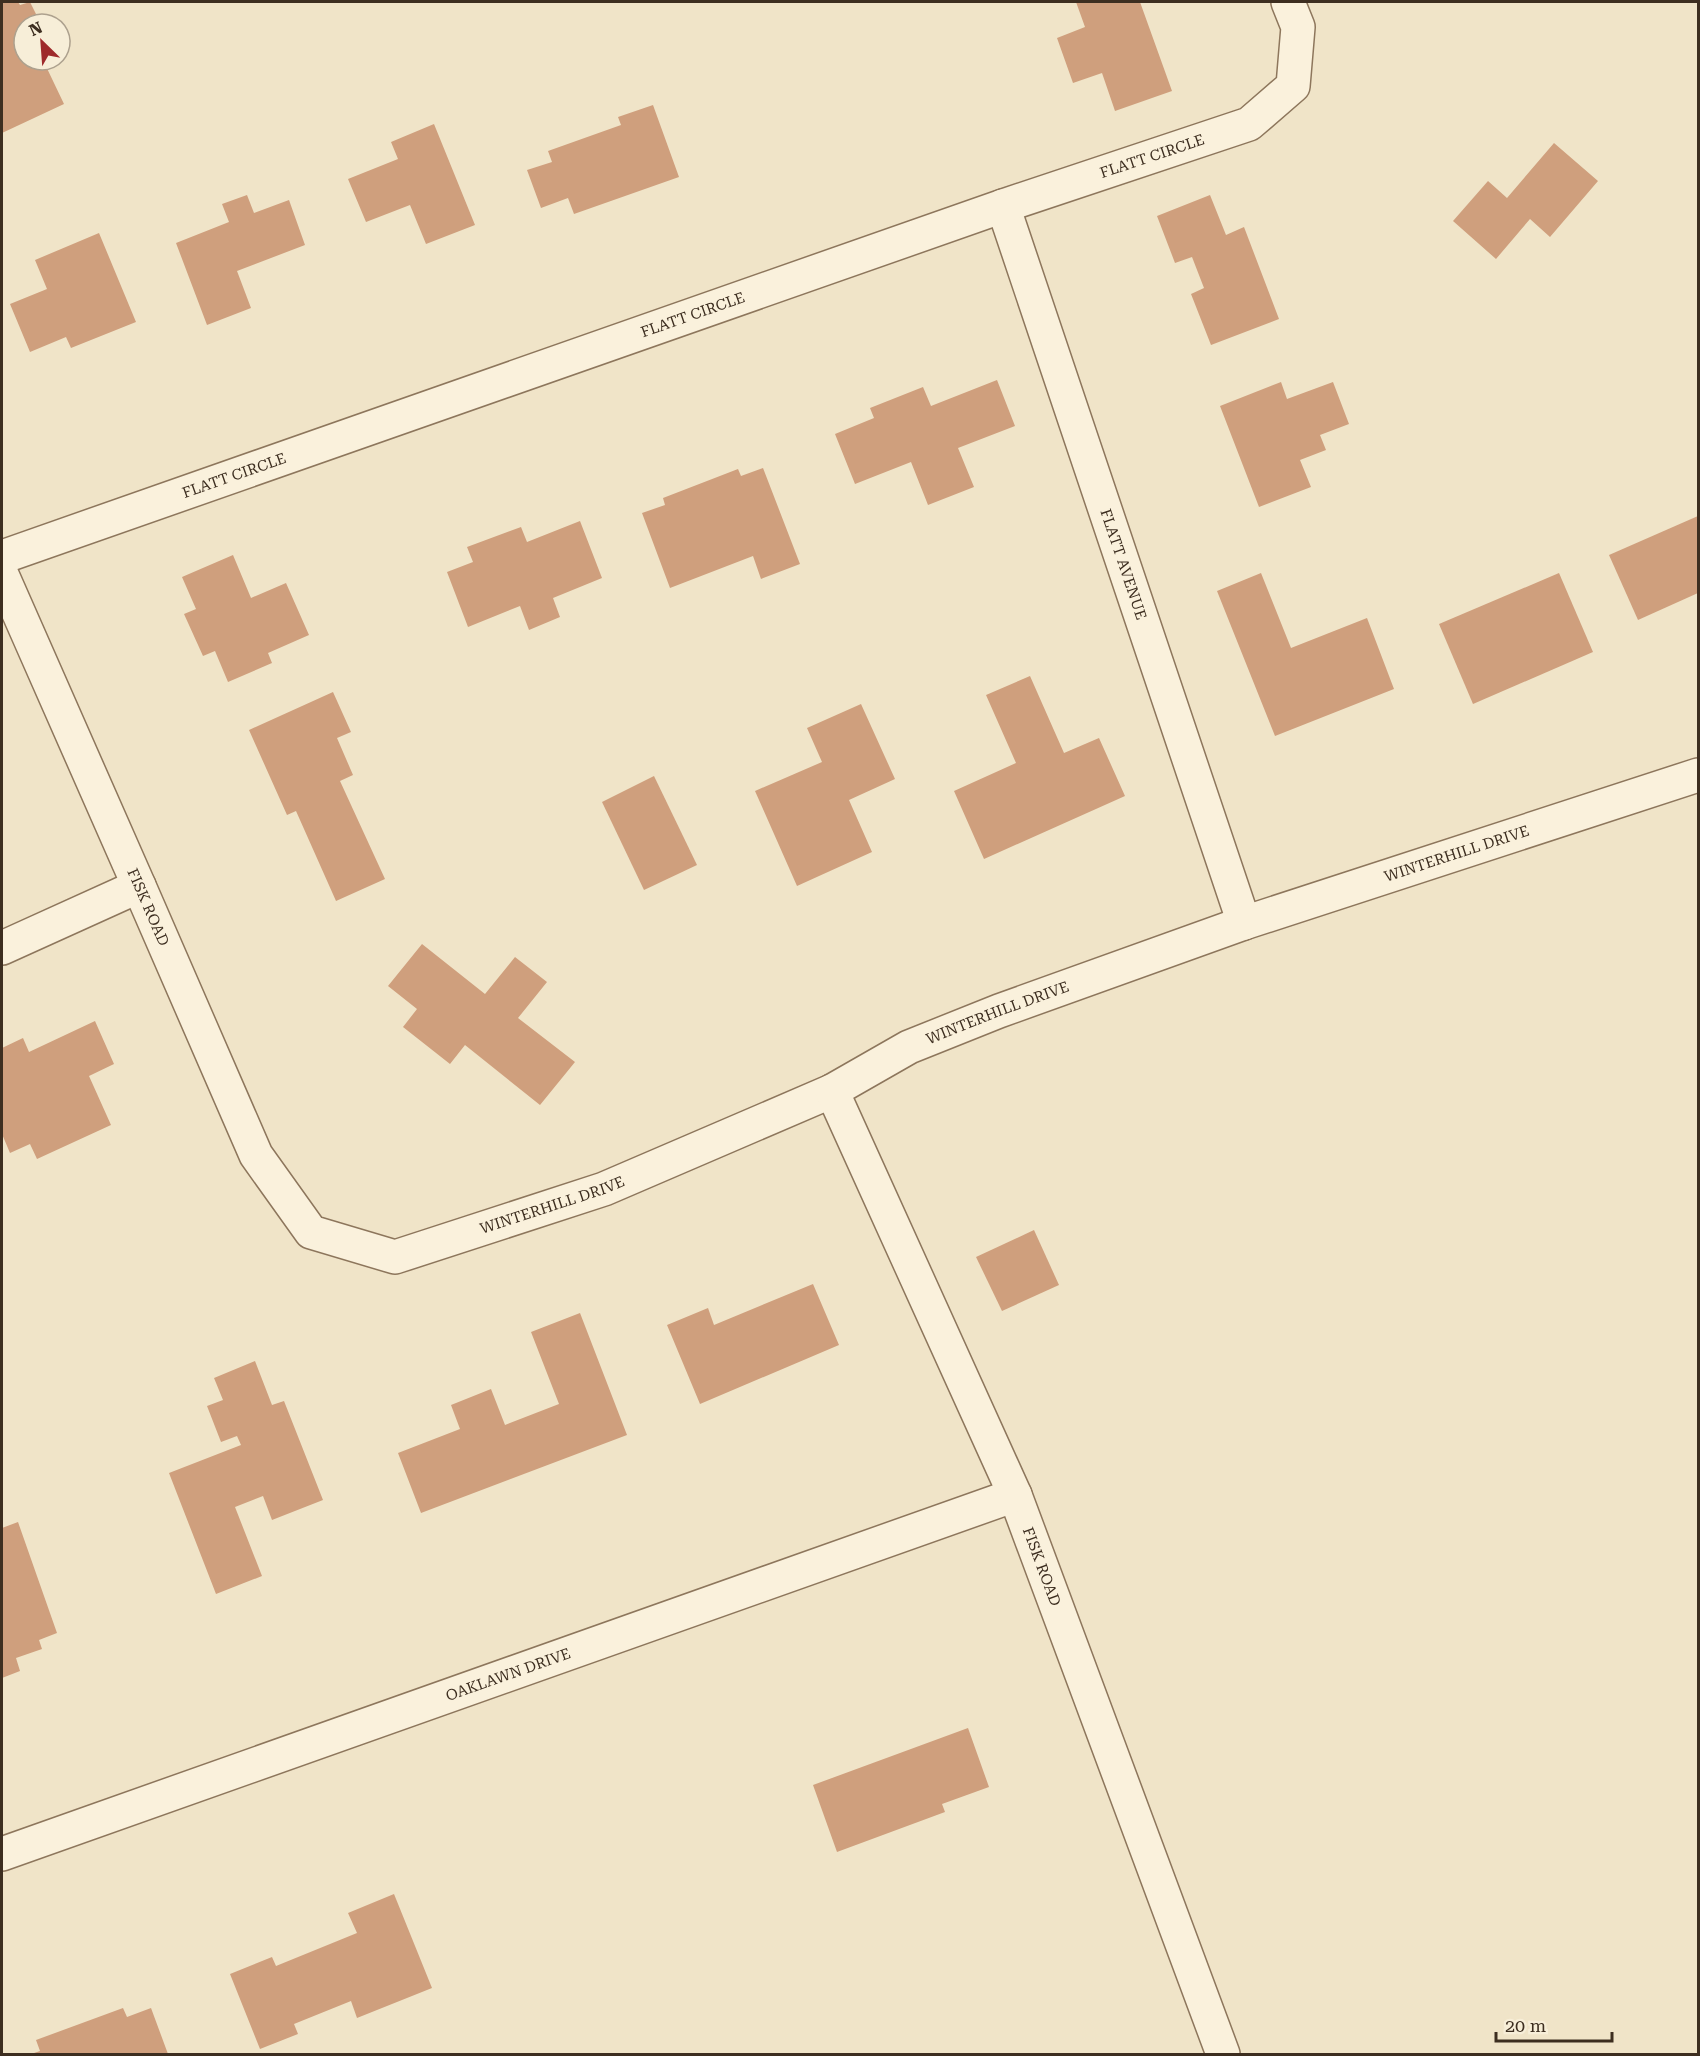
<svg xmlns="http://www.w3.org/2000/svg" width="1700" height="2056" font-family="'Roboto Serif',serif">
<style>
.building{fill:#cf9f7d}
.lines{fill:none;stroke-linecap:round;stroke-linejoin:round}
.minor-casing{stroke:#8d765c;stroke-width:36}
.minor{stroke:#faf1dc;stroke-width:33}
.labels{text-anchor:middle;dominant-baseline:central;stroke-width:5;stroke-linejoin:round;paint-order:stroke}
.street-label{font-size:15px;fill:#3d2e20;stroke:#f7eed8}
</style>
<rect width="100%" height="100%" fill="#f0e4c8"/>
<g class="building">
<polygon points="2,2 18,2 20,5 30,2 41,24 24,24 24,60 43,60 64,104 2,133"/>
<polygon points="1076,2 1140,2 1172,91 1115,111 1102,73 1073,83 1057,38 1085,27"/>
<polygon points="653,105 679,177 574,214 568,198 541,208 527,170 552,162 548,151 621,125 618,117"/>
<polygon points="434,124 475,225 426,244 410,205 366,222 348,179 398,159 391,142"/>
<polygon points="1554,143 1598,181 1550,237 1530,219 1496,259 1453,221 1488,181 1507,198"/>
<polygon points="247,195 254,213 289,200 305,245 237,271 251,308 207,325 176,243 229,222 222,204"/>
<polygon points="1210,195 1226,235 1244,227 1279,319 1211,345 1191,294 1204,288 1192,257 1175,263 1157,216"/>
<polygon points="99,233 136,322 71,348 66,337 30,352 10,304 47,289 35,260"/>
<polygon points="997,380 1015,426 958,448 974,487 928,505 911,462 855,484 835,434 874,418 870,408 923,387 931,406"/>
<polygon points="1281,382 1287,399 1333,382 1349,424 1320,435 1326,450 1300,460 1311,487 1259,507 1220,406"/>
<polygon points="763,468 800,564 761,579 753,556 670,588 642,513 665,505 663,498 738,469 741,476"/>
<polygon points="1698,516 1698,593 1638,620 1609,555"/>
<polygon points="580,521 602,578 553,598 560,617 529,630 520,606 468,627 447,572 473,562 467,547 521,527 527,542"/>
<polygon points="233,555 251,598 286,583 309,635 268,653 272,663 228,682 215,651 203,656 184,614 196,609 182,577"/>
<polygon points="1261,573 1291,648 1367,618 1394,689 1275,736 1217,591"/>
<polygon points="1559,573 1593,652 1473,704 1439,624"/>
<polygon points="1030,676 1064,753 1099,738 1125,796 984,859 954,791 1016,763 986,695"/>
<polygon points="333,692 351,732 337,738 353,775 340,781 385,879 336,901 296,811 287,815 249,730"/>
<polygon points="861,704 895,779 849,800 872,852 797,886 755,791 822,762 807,728"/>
<polygon points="654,776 697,865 644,890 602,802"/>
<polygon points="422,944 485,994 515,957 547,982 518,1018 575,1062 540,1105 465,1045 450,1064 403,1027 417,1009 388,986"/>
<polygon points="95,1021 114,1064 89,1076 111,1125 37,1159 30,1144 10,1153 2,1134 2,1048 23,1038 29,1052"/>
<polygon points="1034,1230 1059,1285 1002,1311 976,1257"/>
<polygon points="813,1284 839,1345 700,1404 667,1325 708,1308 714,1325"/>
<polygon points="580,1313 627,1435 421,1513 398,1453 460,1429 451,1405 491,1389 505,1425 559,1404 531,1332"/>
<polygon points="255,1361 272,1405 284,1401 323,1500 272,1520 263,1496 235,1507 262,1576 216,1594 169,1473 241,1445 237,1436 221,1442 207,1406 223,1400 214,1378"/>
<polygon points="18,1522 57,1633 39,1640 42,1649 16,1658 20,1671 2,1678 2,1528"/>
<polygon points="968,1728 989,1787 942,1804 945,1812 837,1852 813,1785"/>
<polygon points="394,1894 432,1988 357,2018 351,2001 294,2024 298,2034 260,2049 230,1974 272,1957 276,1966 357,1933 348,1913"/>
<polygon points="123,2008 127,2017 151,2008 168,2054 31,2054 40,2051 36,2040"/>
</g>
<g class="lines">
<defs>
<g id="minor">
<path id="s1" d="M1003,206l241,717"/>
<path id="s2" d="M2,557l1001,-351 246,-82 44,-38 5,-59 -10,-25"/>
<path id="s3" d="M2,575l137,311 117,269 55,77 84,25 209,-68 228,-98 77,-44 90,-36 245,-88 454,-148"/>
<polyline points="2,948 139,886"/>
<path id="s4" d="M832,1091l183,404 208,559"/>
<path id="s5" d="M2,1854l1013,-359"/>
</g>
</defs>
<use href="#minor" class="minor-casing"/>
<use href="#minor" class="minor"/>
</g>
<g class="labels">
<g class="street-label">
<text stroke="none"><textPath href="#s2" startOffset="1218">FLATT CIRCLE</textPath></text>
<text stroke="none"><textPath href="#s2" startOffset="732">FLATT CIRCLE</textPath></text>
<text stroke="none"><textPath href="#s2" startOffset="246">FLATT CIRCLE</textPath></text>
<text stroke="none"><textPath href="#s1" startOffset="378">FLATT AVENUE</textPath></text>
<text stroke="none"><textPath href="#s3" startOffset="1953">WINTERHILL DRIVE</textPath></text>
<text stroke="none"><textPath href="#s3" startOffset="363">FISK ROAD</textPath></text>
<text stroke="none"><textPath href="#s3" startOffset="1467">WINTERHILL DRIVE</textPath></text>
<text stroke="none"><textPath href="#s3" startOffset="981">WINTERHILL DRIVE</textPath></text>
<text stroke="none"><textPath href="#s4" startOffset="520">FISK ROAD</textPath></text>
<text stroke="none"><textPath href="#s5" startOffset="537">OAKLAWN DRIVE</textPath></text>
</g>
</g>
<rect width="1700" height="2056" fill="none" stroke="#3d2e20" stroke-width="6"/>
<g transform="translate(42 42) rotate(335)"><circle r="28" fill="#f7eed8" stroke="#ada18e" stroke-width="1.5"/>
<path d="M0-4.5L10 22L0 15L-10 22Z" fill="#9e2a2b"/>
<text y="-9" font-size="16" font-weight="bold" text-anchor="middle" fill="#3d2e20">N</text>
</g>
<path d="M1496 2032v9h116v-9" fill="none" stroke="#3d2e20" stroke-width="3"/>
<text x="1505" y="2032" font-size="18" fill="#3d2e20" stroke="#f7eed8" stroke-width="4.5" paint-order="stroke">20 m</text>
</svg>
